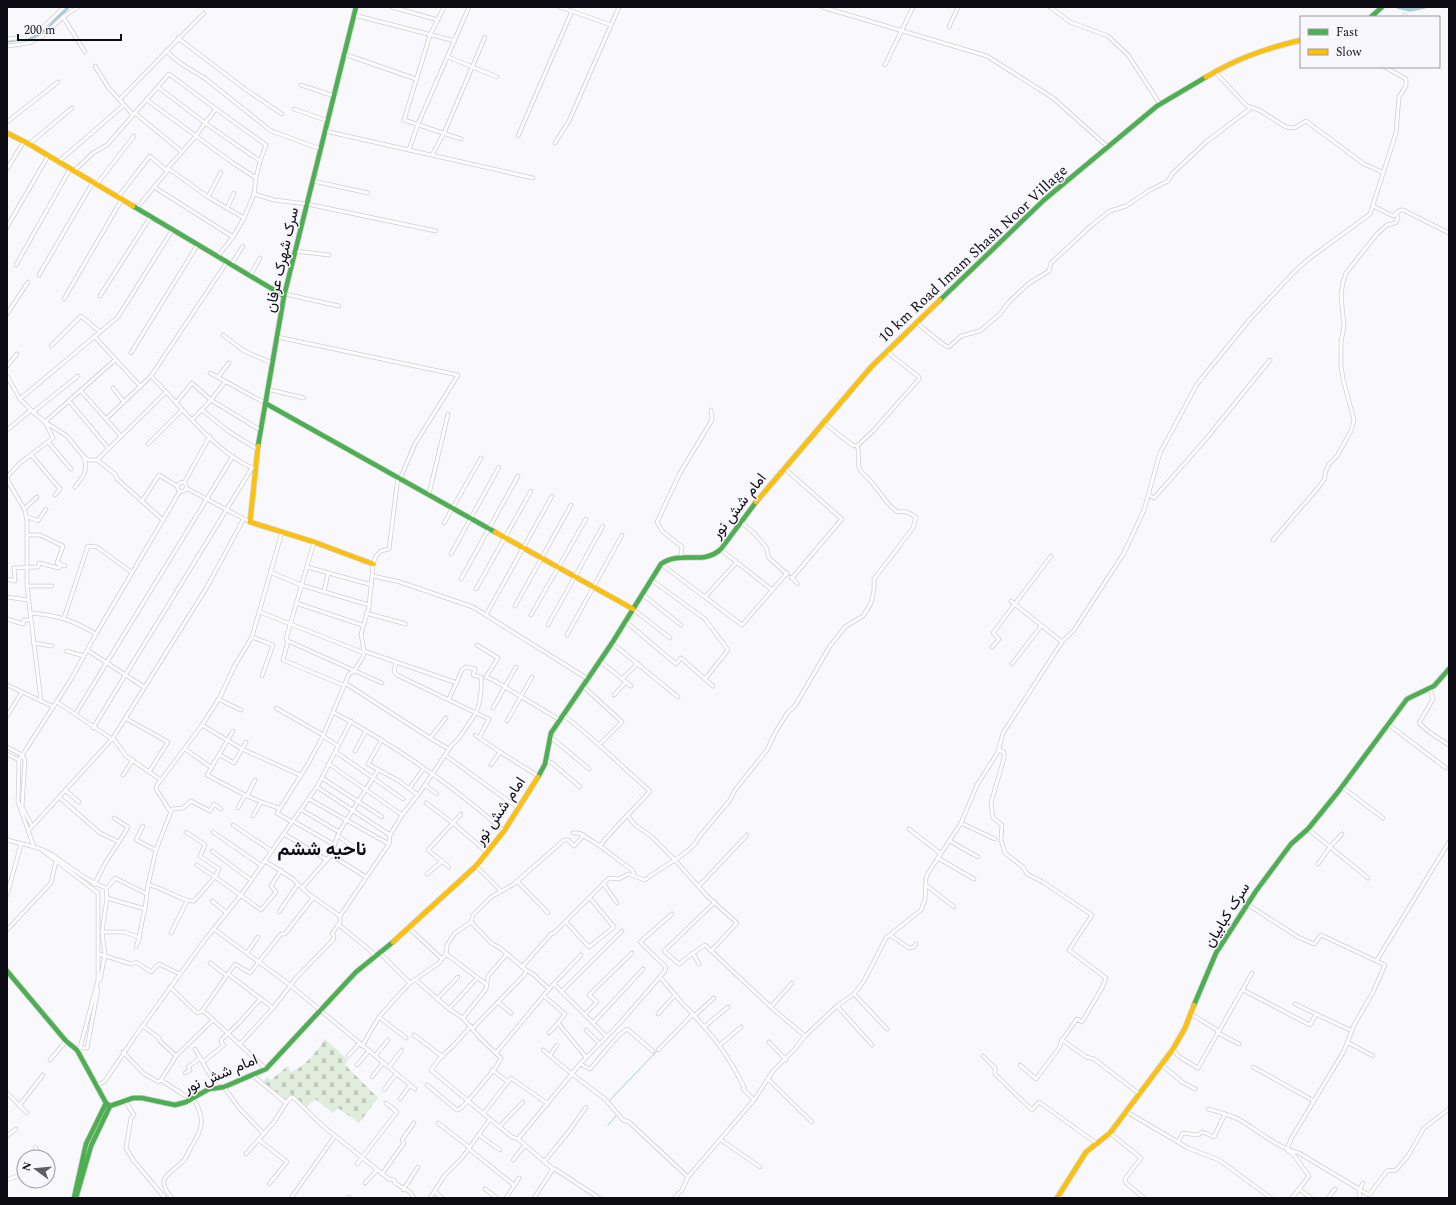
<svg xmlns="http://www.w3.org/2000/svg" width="1456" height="1205" font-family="Spectral,Vazirmatn,serif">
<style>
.cemetery{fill:url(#cemetery-stones)}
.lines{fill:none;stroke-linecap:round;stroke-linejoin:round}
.stream{stroke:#a7ced8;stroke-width:1}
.canal{stroke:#a7ced8;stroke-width:3.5}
.street-casing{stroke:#cfced4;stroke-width:4.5}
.fast-casing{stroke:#cfced4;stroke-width:6}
.slow-casing{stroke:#cfced4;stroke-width:6}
.street{stroke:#fefeff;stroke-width:3}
.fast{stroke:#4caf50;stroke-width:4.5}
.slow{stroke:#ffc107;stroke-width:4.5}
.labels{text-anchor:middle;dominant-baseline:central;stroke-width:3;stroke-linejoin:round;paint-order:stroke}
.street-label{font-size:15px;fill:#0d0b14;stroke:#f8f7fd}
.district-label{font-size:19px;font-weight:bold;fill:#0d0b14;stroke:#f8f7fd}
</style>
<defs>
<pattern id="cemetery-stones" width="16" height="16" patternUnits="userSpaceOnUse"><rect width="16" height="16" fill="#e0eddd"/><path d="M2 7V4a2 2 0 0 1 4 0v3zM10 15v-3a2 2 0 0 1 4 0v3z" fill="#bfcabd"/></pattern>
</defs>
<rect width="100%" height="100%" fill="#f9f8fc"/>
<path class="cemetery" d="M325,1039l23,21 -3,5 33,33 -19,25 -21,-15 -5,5 -18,-14 -8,8 -16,-13 -6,5 -22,-17 4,-5 4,3 17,-14 3,6c14,-5 26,-21 34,-33z"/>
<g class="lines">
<g class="stream">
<polyline points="609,1101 658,1050"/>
<polyline points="608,1125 617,1115"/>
</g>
<g class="canal">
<polyline points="1398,7 1410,10 1424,7"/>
<polyline points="7,41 33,37 47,30 68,7"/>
</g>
<defs>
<g id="street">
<polyline points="392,7 438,20"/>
<polyline points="444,7 430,35 404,120 461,139"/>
<polyline points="560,7 611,25"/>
<polyline points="822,7 987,56 1053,98 1108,147"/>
<polyline points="1050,7 1070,22 1108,36 1128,55 1160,104"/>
<polyline points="354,15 455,41"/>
<polyline points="63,17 85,52"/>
<polyline points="1404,17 1405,15"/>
<polyline points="949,27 958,7"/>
<polyline points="178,38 245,89 282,114"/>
<polyline points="7,39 27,37 39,31 64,7"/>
<polyline points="7,46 29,43 43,36 63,17 78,7"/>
<polyline points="166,51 180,63 206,79 271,131 321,149"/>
<polyline points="344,54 416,79"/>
<polyline points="448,57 497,77"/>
<polyline points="885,65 913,7"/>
<polyline points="95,66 108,87 133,115"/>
<polyline points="1215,72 1247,106 1259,110 1286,127 1294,128 1306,121 1364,164 1382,172"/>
<polyline points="301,85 334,96"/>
<polyline points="158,87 205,123 216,109 266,145 260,161"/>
<polyline points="120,99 204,13"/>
<polyline points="147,100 196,136 205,123 260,161 256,178"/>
<polyline points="294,109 328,121"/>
<polyline points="135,113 182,152"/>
<polyline points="7,122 58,82"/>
<polyline points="325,131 533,178"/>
<polyline points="518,136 572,11"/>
<polyline points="555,143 569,121 619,7"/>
<polyline points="29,144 72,108"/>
<polyline points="409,150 418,124 469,7"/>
<polyline points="432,155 444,133 485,37"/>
<polyline points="58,162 124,105"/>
<polyline points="7,169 24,141"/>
<polyline points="74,171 93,153 107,145 169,74 216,109"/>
<polyline points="313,181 368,193"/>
<polyline points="97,184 134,136"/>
<polyline points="154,187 233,237"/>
<polyline points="254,194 274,200 307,204 436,231"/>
<polyline points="118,197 150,156 166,170 196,136 233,163 256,178 254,194 244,218"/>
<polyline points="208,197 221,172"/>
<polyline points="1373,206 1393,216 1400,210 1403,210 1449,233"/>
<polyline points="137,208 169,169 208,197 244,218 233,237 218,256"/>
<polyline points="227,208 234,193"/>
<polyline points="7,227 48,156"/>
<polyline points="295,251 329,255"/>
<polyline points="16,265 70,169"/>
<polyline points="231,265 243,246"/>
<polyline points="39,275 93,182"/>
<polyline points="250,276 260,258"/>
<polyline points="285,294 339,306"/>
<polyline points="100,296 151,216"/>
<polyline points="64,299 122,199"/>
<polyline points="7,314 28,282"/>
<path d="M917,323c7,5 27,24 32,24l12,-11 19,-5 20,-17 9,-12 19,-18 21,-13 2,-8 41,-38 18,-14 16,-5 24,-16 18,-9 4,-7 34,-32 45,-34"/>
<polyline points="223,335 244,351 272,363"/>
<polyline points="94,336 141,387"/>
<polyline points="277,337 458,375 415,444 400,479"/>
<polyline points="51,346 81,316 100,332"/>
<polyline points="131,353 198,244"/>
<polyline points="7,366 17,354"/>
<polyline points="210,373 265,403"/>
<polyline points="7,376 20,399 33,412 45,422 67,436 84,457 88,460 97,460 115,474 117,479 163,520"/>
<path d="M151,376c27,27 67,79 102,92"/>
<polyline points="218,377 229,363"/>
<polyline points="113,388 124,402"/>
<polyline points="267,389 304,398"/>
<polyline points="81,391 121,436"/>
<polyline points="20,399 118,317 173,229"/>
<polyline points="69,401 109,449"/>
<polyline points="176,403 192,383 211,400 260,430"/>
<polyline points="202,410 228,431 257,449"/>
<polyline points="33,412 78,376"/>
<polyline points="106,419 151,376 227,262"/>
<polyline points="192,420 211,400 225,382"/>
<polyline points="45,422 115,360"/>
<polyline points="7,430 31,410"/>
<polyline points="49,443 71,469"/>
<polyline points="148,444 182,410"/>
<polyline points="857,446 874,430 919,379 919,377 887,352"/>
<polyline points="32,456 60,489 55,495"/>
<polyline points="97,460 166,392"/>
<polyline points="784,468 842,519 792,578"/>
<circle cx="182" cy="487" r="4.5"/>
<polyline points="184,483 210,436"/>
<path d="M75,487c9,-12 13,-15 9,-30"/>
<polyline points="186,488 250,522"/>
<polyline points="429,494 448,414"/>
<polyline points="1149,495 1154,498 1206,439 1270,360"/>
<polyline points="142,501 159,475 177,486"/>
<polyline points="24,509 37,497"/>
<polyline points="26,516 38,521 46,509"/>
<polyline points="741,522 754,533 766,547 769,558 787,574"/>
<polyline points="444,523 481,458"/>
<polyline points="28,535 40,535 63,546 57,563 65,566"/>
<polyline points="1273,540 1318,488 1325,478 1325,473 1329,464 1337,456 1351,431 1354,420 1343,379 1341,366 1341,342 1344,326 1341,295 1343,282 1346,273 1377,234 1387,225 1395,223 1398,218 1396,214"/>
<polyline points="314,542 286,639 288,641 283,660 343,685"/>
<polyline points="720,549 772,590"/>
<polyline points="451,554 499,467"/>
<polyline points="681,556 682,547 662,531 657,522 680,473 712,420 711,410"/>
<polyline points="661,564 742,625 787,573"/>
<polyline points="307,567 372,585"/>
<polyline points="270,572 301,585 369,605"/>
<polyline points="373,576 400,582 473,607 588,679"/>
<polyline points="791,577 798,584"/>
<polyline points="7,579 15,581 14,568 38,567 39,563 59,568 61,564"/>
<polyline points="461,579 518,476"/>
<polyline points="650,579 705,619 728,650 705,679"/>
<polyline points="27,586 52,586"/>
<polyline points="476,589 531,491"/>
<polyline points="324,592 328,573"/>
<polyline points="642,594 681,625"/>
<polyline points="7,597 28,600"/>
<polyline points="705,597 736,563"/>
<polyline points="1011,601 1062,642"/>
<polyline points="296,603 362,625"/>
<polyline points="515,606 571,505"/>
<polyline points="633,609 670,638"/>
<polyline points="260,612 364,653"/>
<path d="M30,613c27,2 43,7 66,21"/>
<polyline points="366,613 406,624"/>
<polyline points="486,615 552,496"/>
<polyline points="531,615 586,519"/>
<polyline points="64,618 88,546 97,547 131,572"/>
<polyline points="7,619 23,624 24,620 31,620"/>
<polyline points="625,621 676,664 681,658 713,686"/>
<polyline points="548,625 603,526"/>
<polyline points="567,635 622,535"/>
<polyline points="252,637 273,645 262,676"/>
<polyline points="288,641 382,683"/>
<polyline points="33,643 52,646"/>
<polyline points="612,643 678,697"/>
<polyline points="477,645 498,658 486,677 495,681 560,720"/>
<polyline points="992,647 999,639 993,633 1051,556"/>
<polyline points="87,650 144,687"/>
<polyline points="66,651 84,656"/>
<path d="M364,651l32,11 -2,9 3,4 79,38c5,-12 6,-22 5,-36l-8,-2 2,-6 -9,-2 -4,3 -13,29"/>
<polyline points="600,661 631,686"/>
<polyline points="396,662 457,683"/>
<polyline points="1012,664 1041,626"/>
<polyline points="622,679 638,663"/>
<polyline points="345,683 430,738"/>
<polyline points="7,685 22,692 7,716"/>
<polyline points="583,686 622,722 599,745"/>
<polyline points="1430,688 1433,699 1419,723 1429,732 1449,745"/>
<polyline points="22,692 54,707"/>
<polyline points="614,695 626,682"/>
<polyline points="218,699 241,710"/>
<polyline points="41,701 27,586 27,522 25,510 9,483 7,477 20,463 53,438 45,422"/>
<polyline points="57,702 112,739"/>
<polyline points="276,708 323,735"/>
<polyline points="493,708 516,667"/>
<path d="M333,712c61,33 119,73 171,119"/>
<polyline points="76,713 233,456"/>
<path d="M563,715c31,23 58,51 87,76 -16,19 -35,35 -50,55l-21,-13h-6"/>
<polyline points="125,718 168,742 149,772"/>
<polyline points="446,718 430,738 449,749"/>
<polyline points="507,721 532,677"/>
<polyline points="202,725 242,749 300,775"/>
<polyline points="1389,725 1446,768"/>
<polyline points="93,728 252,468"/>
<polyline points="233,731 207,775 245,795"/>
<polyline points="475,735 500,752"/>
<polyline points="323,736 338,746"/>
<polyline points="113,738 207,587 243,520"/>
<polyline points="550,739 553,739 589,769"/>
<polyline points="381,741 368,764 399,781 418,795"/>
<polyline points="7,747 22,755 25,760 22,807 32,826"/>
<polyline points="185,749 212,768"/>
<polyline points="998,750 1004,752 1004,758 991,803 993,818 1002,825 1001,840 1005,853 1023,867 1027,874 1043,882 1092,915 1069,950 1106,978 1103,986 1082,1022 1077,1019 1062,1040"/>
<polyline points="355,751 366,731"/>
<polyline points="336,752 403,799"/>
<polyline points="7,754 19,760"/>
<polyline points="220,755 234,763 246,742"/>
<polyline points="445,755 518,808"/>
<polyline points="546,760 552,763 580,787"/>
<polyline points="329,764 402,815"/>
<polyline points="491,765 500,752 538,776"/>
<polyline points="123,775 133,760"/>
<polyline points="322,778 382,817"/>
<polyline points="161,780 202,725 220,697 235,665 252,637 282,532"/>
<polyline points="425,785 437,794"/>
<polyline points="317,787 390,835"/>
<polyline points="1342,787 1383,818"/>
<polyline points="409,789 424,768"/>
<polyline points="66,791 79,802"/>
<polyline points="247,796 255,780"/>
<polyline points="59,797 100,833 119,842 128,827 114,818"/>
<polyline points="309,799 389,844 390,835 402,815 421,791 451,746 459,738 476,713 489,719 479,738"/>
<polyline points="426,803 453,823 428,850 449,867"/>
<polyline points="238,808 245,795 261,802"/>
<polyline points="302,810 339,832"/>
<polyline points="461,814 453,823 488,853"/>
<polyline points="253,816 261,802 279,808"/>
<polyline points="628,816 635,825 651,836 674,859 707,896 737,923 711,951"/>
<polyline points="293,821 333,844"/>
<polyline points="292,822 317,787 351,721"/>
<polyline points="961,823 995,839"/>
<polyline points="233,825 272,851"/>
<polyline points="143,826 136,840 156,850"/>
<polyline points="909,829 940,853"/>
<polyline points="1308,829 1368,878"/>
<polyline points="29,830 113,738 126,756 161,780 157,785 156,789 170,811"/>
<polyline points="186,832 205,845 200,856 219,869 215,877 261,910 276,892 271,886 281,870"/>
<polyline points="213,832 262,866"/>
<polyline points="284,834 327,860"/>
<polyline points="338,836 358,850"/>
<path d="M7,840c14,4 31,6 44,14 18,12 35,27 55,34l3,-2 6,-8 32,16"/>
<polyline points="950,841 978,857"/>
<polyline points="600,846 632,870 634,874"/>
<polyline points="34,847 18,802 19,760 70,681 96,634 180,491"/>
<polyline points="42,850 98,893 98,980 80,1048 77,1050"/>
<polyline points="212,851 251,880"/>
<polyline points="331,855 366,877"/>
<polyline points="938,858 974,879"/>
<polyline points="265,861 293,879 302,888 331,855 339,832 378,770"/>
<polyline points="1318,864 1330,847 1342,834"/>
<polyline points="476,866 501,891"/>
<polyline points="427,874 441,862"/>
<polyline points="517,881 548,913"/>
<polyline points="603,883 617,903"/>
<polyline points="94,885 107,860 119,842"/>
<polyline points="148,885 156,850 172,809 183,808 191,801 210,811 214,804 221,809"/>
<polyline points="926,885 954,907"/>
<polyline points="699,886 747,835"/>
<polyline points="302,888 310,895 340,916"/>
<polyline points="7,895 21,844"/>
<path d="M107,898l38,11c-4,13 -4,26 -9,38"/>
<polyline points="212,901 227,913"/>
<polyline points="1247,904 1298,937 1314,944 1321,935 1385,965 1373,992 1354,1025 1344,1051 1291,1139 1287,1150 1293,1154 1309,1176 1292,1198"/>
<path d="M145,909l3,-24c16,2 33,17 46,16l21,-24 -18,-12"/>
<polyline points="279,912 298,884"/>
<polyline points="471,922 491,943 500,948 526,970 525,974 473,1028"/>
<polyline points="566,922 589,947 614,927 590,898"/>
<polyline points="339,925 372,952 374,956"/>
<polyline points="409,928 442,959"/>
<polyline points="214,929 290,985 415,1089"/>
<polyline points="7,930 51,883 56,861"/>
<polyline points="102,932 125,932 140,938"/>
<polyline points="171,933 187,901"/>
<polyline points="890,935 909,948 914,947 916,944"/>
<polyline points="379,952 410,983"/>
<polyline points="247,953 258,937"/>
<polyline points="693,953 705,945 773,1009 805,1036"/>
<polyline points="99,954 131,964 136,962 151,972 159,964 180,974"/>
<polyline points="446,954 486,984"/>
<polyline points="1377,960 1449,842"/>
<polyline points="210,963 226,975 228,974 273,1008"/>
<polyline points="699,964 693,953 679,964 664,951 715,902"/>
<path d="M522,967l29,-33 3,-1 55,-55 10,1 9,-5 17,6c15,-13 48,-27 54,-43l31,-37 5,-10 32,-40 8,-17 13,-21 7,-6 35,-60 15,-19 18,-11 8,-13 3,-13v-11l39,-51 3,-11c-7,-4 -11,-7 -18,-5 -12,-7 -16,-18 -25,-28 -4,-6 -12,-10 -14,-17 -1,-7 1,-14 -2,-21l-5,-1 -29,-23"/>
<polyline points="526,970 533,974 549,989"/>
<polyline points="660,977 682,1003 693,1014"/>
<polyline points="100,980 105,955 102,932 107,898 106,888"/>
<polyline points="416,980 449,1009 463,1018 480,1038 501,1058 496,1067 468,1101 490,1119 462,1158 445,1175 430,1198"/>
<polyline points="554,984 606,1036"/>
<polyline points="170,987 197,1013 202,1011 207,1014 266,1069"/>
<polyline points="1243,990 1310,1025 1316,1014"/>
<polyline points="561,992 622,931"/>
<polyline points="854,994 887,1029"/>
<polyline points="544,996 565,1014 558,1023 586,1057"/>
<polyline points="437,999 458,977"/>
<polyline points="498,1002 511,1013"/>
<polyline points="1295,1004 1352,1031"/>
<polyline points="837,1006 872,1045"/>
<path d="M728,1007l-24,20c17,18 29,38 40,60l-1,2 11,11"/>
<polyline points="771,1007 792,983"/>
<polyline points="449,1009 477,978"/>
<polyline points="202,1011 235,964 250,973 281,934 285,934 313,898"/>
<polyline points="585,1014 597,1002 589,995 632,953"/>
<polyline points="658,1014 675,995"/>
<polyline points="1191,1014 1217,1030 1218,1033 1239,1044"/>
<polyline points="694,1016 714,998"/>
<polyline points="379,1017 406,1038"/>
<polyline points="463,1018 486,989 488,976 507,954"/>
<polyline points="594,1022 643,969"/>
<polyline points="143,1026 159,1038 160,1041 176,1056"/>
<polyline points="586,1030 599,1043"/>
<polyline points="549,1033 558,1023"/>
<polyline points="414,1035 443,1057"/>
<polyline points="769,1042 786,1060"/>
<polyline points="1347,1042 1373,1056"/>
<polyline points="240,1044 273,1008 297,977 333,940 334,937 332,934 340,922 340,916 389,844"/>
<polyline points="720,1045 741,1027"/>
<polyline points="362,1046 379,1017 396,998 410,983 439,963 446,954 447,945 455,933 471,922 473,915 491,897 514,884 564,840 568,840 574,846 584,835"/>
<polyline points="80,1048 87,1048 98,989"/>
<polyline points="195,1049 217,1087"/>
<polyline points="1173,1049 1178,1056 1198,1068 1252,973"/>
<polyline points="543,1050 572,1074 605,1099 623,1120 629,1122 688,1177"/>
<polyline points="658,1050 693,1014 704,1027"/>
<path d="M123,1052l21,22 15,8 2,-2 23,15 9,3c13,21 10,31 -3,51 -2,4 -4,10 -8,13 -13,13 -28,16 -10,36"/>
<polyline points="496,1053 549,989 581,955"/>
<polyline points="550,1055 557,1045"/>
<polyline points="348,1056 359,1044"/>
<polyline points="375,1056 388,1040"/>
<polyline points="983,1056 995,1068 995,1074 1032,1110 1039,1102 1096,1143"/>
<polyline points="50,1060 66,1041"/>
<polyline points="203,1062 224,1045 221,1042 222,1039 239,1023 261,998"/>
<polyline points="580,1064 590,1069 619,1035 627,1029 653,1051"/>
<polyline points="357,1065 368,1052"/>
<polyline points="1020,1065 1036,1079 1059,1048 1062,1040 1086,1057 1094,1059 1141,1095"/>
<polyline points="1162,1065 1182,1082 1195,1089"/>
<polyline points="389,1067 402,1050"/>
<polyline points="1253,1067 1314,1101"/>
<polyline points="492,1070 508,1082"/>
<polyline points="185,1073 190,1070 188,1067 200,1058"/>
<polyline points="252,1075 286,1103 291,1097 294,1098 324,1127 389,1179 394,1180 395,1183 410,1192 414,1198"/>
<polyline points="372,1077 383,1063"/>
<polyline points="768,1079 812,1122"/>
<polyline points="161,1080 176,1056 213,1020"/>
<polyline points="427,1085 457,1110 461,1108 468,1101 431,1070 440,1058 453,1046 471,1026"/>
<polyline points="97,1086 105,1081 136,1035 204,941 241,895 292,822 277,813 308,764 323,736 349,674 354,671 363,657 364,651 361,634 369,607 373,564 376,556 381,551 389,549 398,477"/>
<polyline points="224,1087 239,1108 263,1133"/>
<polyline points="384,1090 396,1074"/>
<polyline points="7,1093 27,1113"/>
<polyline points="400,1099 410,1085"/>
<polyline points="125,1101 134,1115 131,1118 126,1148 133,1160 165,1198"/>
<polyline points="19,1106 43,1075"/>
<path d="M1208,1109c11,3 23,6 32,11 20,12 36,27 59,33l70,42 18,-24 9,-1 12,-14 16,-28 25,-19"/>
<polyline points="1127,1112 1188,1148 1219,1160 1271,1198"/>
<polyline points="484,1113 511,1078 548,1104"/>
<polyline points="490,1119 512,1137 518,1139 553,1169 555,1169 599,1198"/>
<polyline points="438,1123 469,1147"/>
<polyline points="499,1127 523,1102"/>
<polyline points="1110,1133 1141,1158 1125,1179 1126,1183 1144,1198"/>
<polyline points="479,1135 500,1150"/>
<polyline points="7,1136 16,1129"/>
<polyline points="518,1139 580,1064 620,1023 665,971 666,967 640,942 672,914"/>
<polyline points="259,1140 287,1162 269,1184"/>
<polyline points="721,1140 760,1167"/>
<polyline points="1178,1142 1183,1133 1197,1135 1203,1132 1214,1137 1225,1114"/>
<polyline points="35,1147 42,1157"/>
<polyline points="469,1149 514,1185"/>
<polyline points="246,1154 274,1122 286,1103"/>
<polyline points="513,1160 525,1145"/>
<polyline points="544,1162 570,1130 586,1107"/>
<polyline points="357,1164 397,1112 386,1103"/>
<polyline points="382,1174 404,1143 402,1140 414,1123"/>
<polyline points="7,1180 24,1173"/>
<polyline points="365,1183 377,1170"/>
<polyline points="485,1189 497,1198"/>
<polyline points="1299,1189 1311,1198"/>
<polyline points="403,1190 418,1167"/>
<polyline points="435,1192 442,1198"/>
<polyline points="348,1197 350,1198"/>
<polyline points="291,1198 335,1136"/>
<polyline points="506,1198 519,1178"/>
<polyline points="534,1198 553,1169"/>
<polyline points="674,1198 682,1190 688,1177 754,1100 773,1071 795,1049 804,1037 837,1006 854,994 864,981 886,938 921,910 925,900 926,878 928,873 961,823 977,785 998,752 1003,733 1062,642 1074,630 1124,553 1144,510 1160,453 1197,384 1251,318 1297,269 1310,258 1370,214 1396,133 1399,97 1406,86 1406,79 1385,67"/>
<polyline points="1328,1198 1335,1189"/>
<polyline points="1360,1198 1359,1190 1363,1183"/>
</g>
<g id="fast">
<polyline points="1371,17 1382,7"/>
<polyline points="133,206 284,296"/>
<polyline points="940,300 1044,200 1157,106 1206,77"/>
<polyline points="265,403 495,532"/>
<polyline points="258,446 284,296 356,7"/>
<path d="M538,777l7,-13 6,-31 61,-90 49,-79c19,-14 42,2 60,-15l35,-47"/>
<polyline points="7,971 66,1041 77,1050 106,1103 110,1106 133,1098 142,1098 175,1105 186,1102 209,1089 224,1087 266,1069 356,972 393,942"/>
<polyline points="1194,1005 1216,953 1256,891 1291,844 1308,829 1338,792 1407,699 1434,686 1449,669"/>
<polyline points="74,1198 86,1144 106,1103"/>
<polyline points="76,1198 91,1146 110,1106"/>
</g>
<g id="slow">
<path d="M1206,77c32,-19 58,-28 95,-37"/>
<polyline points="7,133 29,144 133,206"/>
<polyline points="258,446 250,522 314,542 373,564"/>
<polyline points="756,502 871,367 940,300"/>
<polyline points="495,532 633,609"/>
<polyline points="393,942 476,866 504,831 538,777"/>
<polyline points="1057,1198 1086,1152 1110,1133 1173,1049 1185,1028 1194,1005"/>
</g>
</defs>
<use href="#street" class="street-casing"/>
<use href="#fast" class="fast-casing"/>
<use href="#slow" class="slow-casing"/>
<use href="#street" class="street"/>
<use href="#fast" class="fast"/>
<use href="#slow" class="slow"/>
</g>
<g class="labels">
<g class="street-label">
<text transform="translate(973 254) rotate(-43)">10 km Road Imam Shash Noor Village</text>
<text transform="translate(282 260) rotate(-77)">سرک شهرک عرفان</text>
<text transform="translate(739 506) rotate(-52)">امام شش نور</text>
<text transform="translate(500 811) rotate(-56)">امام شش نور</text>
<text transform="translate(1227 915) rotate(-58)">سرک کبابیان</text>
<text transform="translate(221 1074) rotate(-23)">امام شش نور</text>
</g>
<g class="district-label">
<text x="322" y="849">ناحیه ششم</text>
</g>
</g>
<rect width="1456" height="1205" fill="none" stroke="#0d0b14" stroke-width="16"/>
<rect x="1300" y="16" width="140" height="52" fill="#f8f7fd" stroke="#9a99a0"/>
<rect x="1308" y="29" width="20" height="6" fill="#4caf50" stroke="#9a99a0"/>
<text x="1336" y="36" font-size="12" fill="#0d0b14">Fast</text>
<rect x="1308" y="49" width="20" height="6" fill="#ffc107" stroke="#9a99a0"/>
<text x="1336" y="56" font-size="12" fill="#0d0b14">Slow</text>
<g transform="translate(36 1169) rotate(286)"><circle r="19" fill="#f8f7fd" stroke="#9a99a0"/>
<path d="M0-3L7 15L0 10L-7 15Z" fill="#605e65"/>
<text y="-6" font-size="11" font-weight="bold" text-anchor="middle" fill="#0d0b14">N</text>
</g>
<path d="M18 34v6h103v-6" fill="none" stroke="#0d0b14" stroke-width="2"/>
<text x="24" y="34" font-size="12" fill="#0d0b14" stroke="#f8f7fd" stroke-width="3" paint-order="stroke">200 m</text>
</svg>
